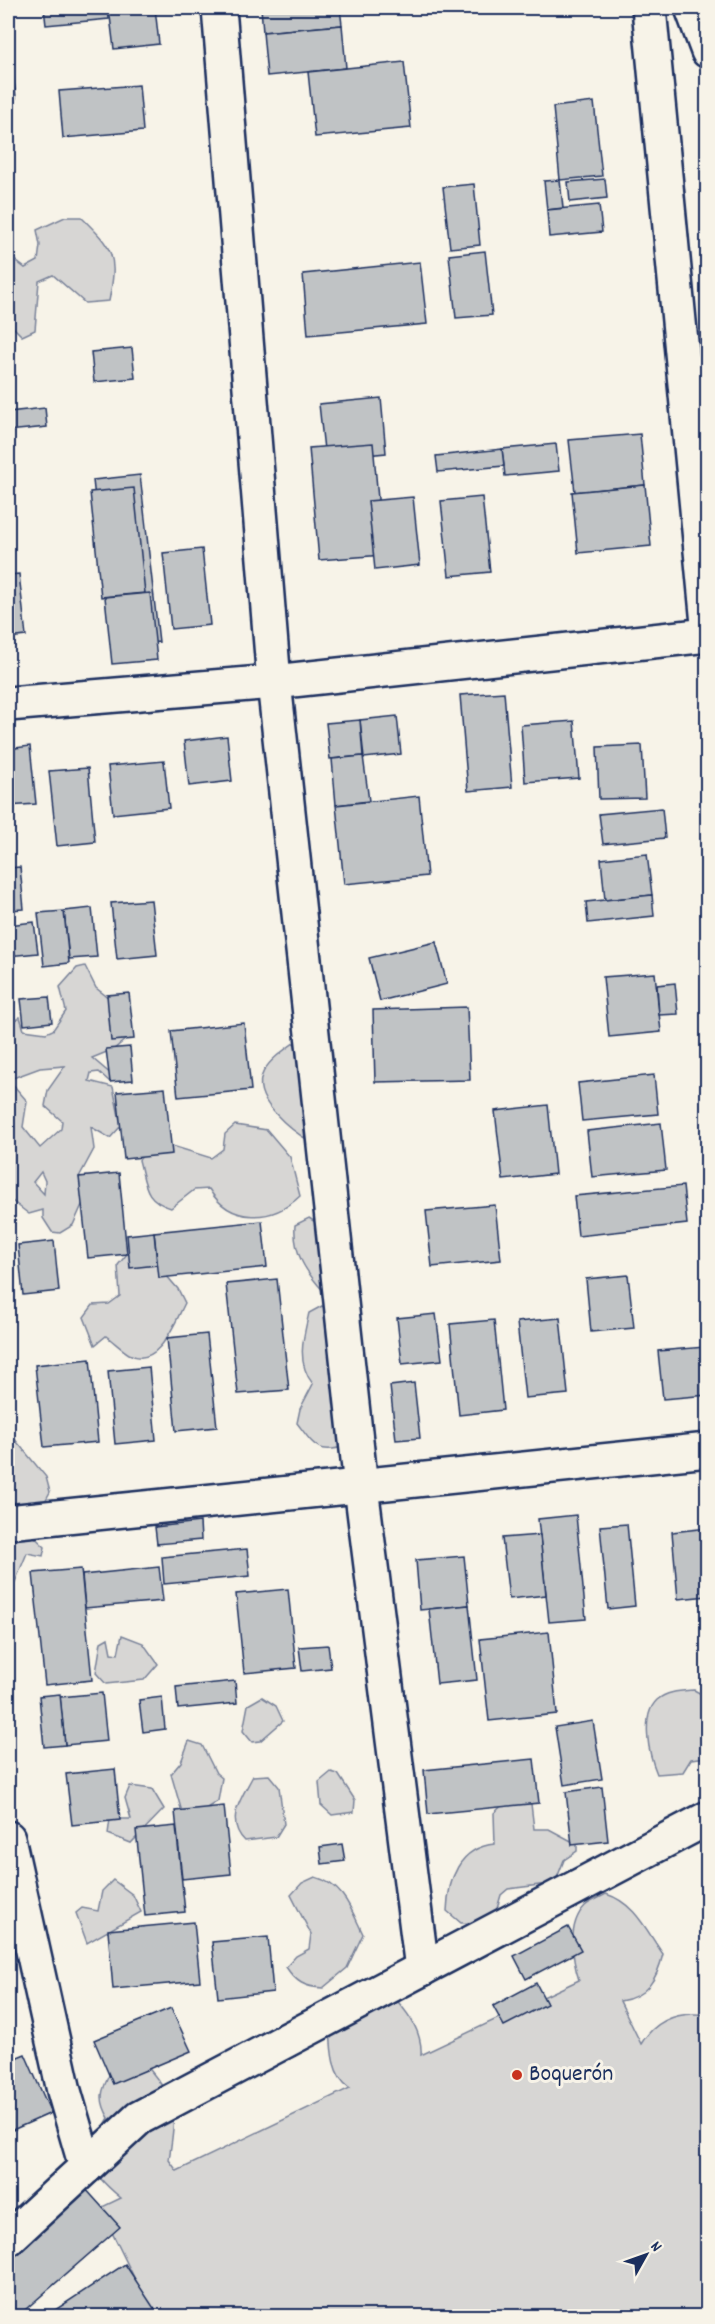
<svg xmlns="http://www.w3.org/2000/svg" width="715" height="2324" font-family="Dekko,sans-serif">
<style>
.green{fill:#d7d6d4;stroke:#798299;stroke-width:1.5;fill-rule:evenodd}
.building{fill:#c0c3c5;stroke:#1b2f5e;stroke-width:1.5}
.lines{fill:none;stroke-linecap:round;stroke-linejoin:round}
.street-casing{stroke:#1b2f5e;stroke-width:38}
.street{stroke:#f7f3e8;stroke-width:33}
.poi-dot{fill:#c8321e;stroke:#f7f3e8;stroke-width:2}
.labels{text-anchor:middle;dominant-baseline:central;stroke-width:6;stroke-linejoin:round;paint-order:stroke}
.poi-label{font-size:24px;fill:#1b2f5e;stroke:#f7f3e8;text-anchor:start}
</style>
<rect width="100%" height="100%" fill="#f7f3e8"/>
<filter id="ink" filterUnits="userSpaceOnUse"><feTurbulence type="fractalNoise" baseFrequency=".0167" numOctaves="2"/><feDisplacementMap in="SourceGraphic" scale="12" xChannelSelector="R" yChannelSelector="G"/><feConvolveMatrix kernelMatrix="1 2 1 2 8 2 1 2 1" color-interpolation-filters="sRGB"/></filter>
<g filter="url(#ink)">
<g class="green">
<path d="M65,217h16c33,32 37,39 28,84l-24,2 -32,-28 -14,6 -4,49 -13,6 -14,-14v-67l17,13 13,-7 2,-16 -3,-15z"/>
<path d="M85,966l11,22 23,18 7,33 -12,10 -22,9 21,18 -3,6 -11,-10 -8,1 -2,8 24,6 8,39 -11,12 -19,-11 3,22 -15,28 7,19 -13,29 -13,8 -8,-1 -9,-14v-8l-14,4 -21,-16v-119l19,22 -4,26 17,21 21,-19 1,-8 -17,-15 3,-16 17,-24 -25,2 -27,10 -5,-1v-52l12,-8 4,13 22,3 7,-3 13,-19 -6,-24 17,-19zM41,1172l4,9 -1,13 -11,-12z"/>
<path d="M306,1034l31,73 -4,14 -23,20c-14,-7 -25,-17 -36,-29 -34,-38 3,-56 32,-78z"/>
<path d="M235,1125l32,5 23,27 10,39c-28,27 -70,28 -91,-7l-15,1 -23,18c-27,-8 -25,-23 -32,-48l10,-12 17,-4 45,14 12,-9 2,-15z"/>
<path d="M309,1218l14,9 2,66c-19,-21 -32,-39 -30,-68z"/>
<path d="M147,1253l31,36 7,14c-10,19 -27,67 -56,51 -8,-5 -15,-12 -23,-18l-11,9 -11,-28 9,-12 16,-1 11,-8 -2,-31 9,-11z"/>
<path d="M322,1306l25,19 -1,121c-29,9 -32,-1 -49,-23l3,-14 13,-25c-17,-21 -10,-46 -4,-71z"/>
<polygon points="8,1431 46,1477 50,1492 43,1505 28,1510 8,1499"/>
<polygon points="8,1517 23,1526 45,1547 43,1556 27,1553 15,1582 8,1576"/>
<polygon points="122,1635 143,1643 158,1664 144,1680 106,1684 96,1673 101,1642 108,1638 111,1653 118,1654"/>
<path d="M694,1690l13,7v60l-16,2 -8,13 -26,2c-8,-19 -17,-58 0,-74 10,-9 24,-9 37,-10z"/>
<polygon points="262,1697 276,1706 283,1721 260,1741 252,1742 243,1731 248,1705"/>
<polygon points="189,1741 202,1745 216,1773 222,1778 218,1801 191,1818 182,1812 171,1774 181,1762"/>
<polygon points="331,1772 338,1774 355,1800 354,1812 332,1815 321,1805 319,1782"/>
<path d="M269,1775l10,12 5,37 -8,13 -31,4c-21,-21 -3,-44 8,-65z"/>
<polygon points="130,1786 152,1789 164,1809 131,1843 108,1834 110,1819 131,1819 125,1798"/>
<path d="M512,1796l19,8 3,25h15l28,15v7l-13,9 -9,23 -47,6 -7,6 -5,17 -12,10 -23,1 -14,-12c1,-31 12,-64 48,-67l-1,-31z"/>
<path d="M315,1877c29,8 36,32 48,57l-16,34 -24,20c-19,-1 -27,-6 -37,-21l10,-11 13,-7 2,-15 -20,-39 11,-12z"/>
<polygon points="113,1880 133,1895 141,1912 87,1943 76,1913 82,1908 98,1911 102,1891"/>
<path d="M606,1894c29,9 40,36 57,60 -6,25 -16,43 -43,47l21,43c15,-25 38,-33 66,-29v301h-554l-53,-108 21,-10c-37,-31 -36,-41 -12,-80 -11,-19 -8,-27 2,-47l35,-6c32,38 30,47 23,95l8,11 173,-83c-20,-13 -19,-43 -20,-65l57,-34c17,19 36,40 34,66l158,-75c-7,-21 -12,-56 6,-74 5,-5 15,-8 21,-12z"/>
</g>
<g class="building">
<polygon points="44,8 108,8 109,19 46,25"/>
<polygon points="109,8 155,8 159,44 114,49"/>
<polygon points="261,8 340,8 342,25 263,32"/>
<polygon points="342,25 346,68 267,76 263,32"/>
<polygon points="8,31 16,98 8,99"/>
<polygon points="404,62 411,128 315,137 308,72"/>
<polygon points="139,85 143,131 63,138 59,91"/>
<polygon points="594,102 602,176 560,180 553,107"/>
<polygon points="605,179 607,198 570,202 568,182"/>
<polygon points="560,180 563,208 547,210 544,181"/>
<polygon points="474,184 480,245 450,248 443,187"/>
<polygon points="599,205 602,232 549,237 547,210"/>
<polygon points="485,251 492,315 456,318 449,255"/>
<polygon points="420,262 427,324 308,335 303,274"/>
<polygon points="8,300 12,341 8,342"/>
<polygon points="132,348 135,378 94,382 91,352"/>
<polygon points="381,398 386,453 325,459 319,404"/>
<polygon points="45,408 47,427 8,431 8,412"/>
<polygon points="640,434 645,485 575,492 569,440"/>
<polygon points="373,443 383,555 319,560 309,448"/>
<polygon points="556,444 559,471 505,476 502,449"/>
<polygon points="502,449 504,466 438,472 436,456"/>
<polygon points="140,475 159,642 111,647 93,480"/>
<polygon points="645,485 651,546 578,553 572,492"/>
<polygon points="134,488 145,593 101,597 90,492"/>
<polygon points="413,497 420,565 375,570 368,501"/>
<polygon points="482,497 490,572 449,576 441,501"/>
<polygon points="202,549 210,625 171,629 163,553"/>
<polygon points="19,574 26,636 8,638 8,575"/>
<polygon points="150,593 157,660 112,664 105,597"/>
<polygon points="504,692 512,787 468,791 460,695"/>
<polygon points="397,716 401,754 364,758 360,720"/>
<polygon points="360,720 363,756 330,759 326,723"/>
<polygon points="574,721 579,778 525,782 521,725"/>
<polygon points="227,736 232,781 189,786 184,741"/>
<polygon points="642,745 645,798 599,799 597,747"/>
<polygon points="30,746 36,804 8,806 8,749"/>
<polygon points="363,756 369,801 336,805 332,759"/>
<polygon points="164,761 169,808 113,814 108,766"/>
<polygon points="88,768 95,842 57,846 49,771"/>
<polygon points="419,796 427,876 344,884 336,805"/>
<polygon points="662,808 665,838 603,844 599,814"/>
<polygon points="647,854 652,895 605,900 601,859"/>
<polygon points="20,867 24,909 8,910 8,868"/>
<polygon points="652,895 654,916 588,923 586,902"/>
<polygon points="151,900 157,955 117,959 111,903"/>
<polygon points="92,908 97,957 69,959 64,911"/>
<polygon points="64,911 69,963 44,966 38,913"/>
<polygon points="34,922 38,953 8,956 8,925"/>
<polygon points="436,942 447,984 380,1001 369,958"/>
<polygon points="655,973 661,1032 609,1037 603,977"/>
<polygon points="675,983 678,1014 659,1015 657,985"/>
<polygon points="129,993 134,1039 111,1041 107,995"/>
<polygon points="49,997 52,1022 24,1025 21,999"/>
<polygon points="467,1007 470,1080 375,1082 373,1010"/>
<polygon points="244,1023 251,1090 178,1097 171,1031"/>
<polygon points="130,1047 133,1080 110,1082 106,1049"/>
<polygon points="654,1075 658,1114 582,1121 578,1083"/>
<polygon points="165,1088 172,1154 124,1159 117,1092"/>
<polygon points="548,1105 555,1174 503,1180 495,1111"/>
<polygon points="661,1123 666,1170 592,1177 587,1131"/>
<polygon points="119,1173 127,1254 88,1258 79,1177"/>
<polygon points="683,1186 687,1224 578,1236 574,1196"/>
<polygon points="495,1205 501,1260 432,1267 426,1211"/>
<polygon points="262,1221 267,1267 159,1278 154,1232"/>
<polygon points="154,1232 157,1265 130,1268 127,1235"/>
<polygon points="54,1241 59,1291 23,1295 18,1245"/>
<polygon points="628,1275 634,1328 591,1332 586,1279"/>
<polygon points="277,1279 289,1390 238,1394 226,1284"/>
<polygon points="436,1314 442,1360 402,1364 397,1318"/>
<polygon points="560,1318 568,1394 525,1398 517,1322"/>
<polygon points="494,1320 503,1410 459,1415 450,1324"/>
<polygon points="207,1334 217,1427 176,1431 167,1338"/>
<polygon points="705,1347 708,1395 663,1399 658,1351"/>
<polygon points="90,1359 98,1442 44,1447 35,1365"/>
<polygon points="149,1367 156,1440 115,1444 108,1371"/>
<polygon points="414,1383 420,1438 396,1440 390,1386"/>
<polygon points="576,1515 586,1619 549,1622 538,1519"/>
<polygon points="200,1522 201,1540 157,1544 155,1527"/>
<polygon points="627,1524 635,1606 608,1609 600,1526"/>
<polygon points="708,1528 708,1596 678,1599 672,1532"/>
<polygon points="540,1535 546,1595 509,1599 502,1538"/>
<polygon points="247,1549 250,1576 164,1584 162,1557"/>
<polygon points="464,1556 469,1605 420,1610 416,1560"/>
<polygon points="159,1567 163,1601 85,1608 82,1575"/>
<polygon points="81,1569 92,1680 45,1685 33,1573"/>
<polygon points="288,1589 296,1668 244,1673 236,1594"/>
<polygon points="469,1605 477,1680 437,1684 429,1609"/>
<polygon points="549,1632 557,1714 489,1721 480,1639"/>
<polygon points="328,1645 331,1668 302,1671 299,1647"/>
<polygon points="235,1681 237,1703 178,1709 176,1687"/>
<polygon points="102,1693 107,1741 65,1745 60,1697"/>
<polygon points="60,1694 65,1745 44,1747 39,1696"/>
<polygon points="162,1697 165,1729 143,1732 139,1700"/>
<polygon points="593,1721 602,1779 564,1785 555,1727"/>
<polygon points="534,1759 539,1803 428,1814 424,1770"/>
<polygon points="115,1769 120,1820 72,1825 66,1774"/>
<polygon points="602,1787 608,1841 572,1845 566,1792"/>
<polygon points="224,1806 231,1874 182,1879 175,1811"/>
<polygon points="176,1826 185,1912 145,1916 136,1830"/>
<polygon points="342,1844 345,1861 322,1864 320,1847"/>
<polygon points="194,1922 200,1981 113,1989 108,1930"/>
<polygon points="568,1927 581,1950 526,1979 514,1956"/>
<polygon points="268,1937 273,1992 218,1998 212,1942"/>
<polygon points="536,1983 547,2004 504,2026 493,2006"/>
<polygon points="171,2008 191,2051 113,2084 94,2040"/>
<polygon points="25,2054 51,2113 8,2132 8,2061"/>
<polygon points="84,2187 120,2227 18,2316 8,2304 8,2255"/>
<polygon points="125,2264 159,2316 46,2316"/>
</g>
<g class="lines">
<defs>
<g id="street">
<polyline points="219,8 274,682 361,1487 422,1969"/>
<polyline points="649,8 708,624"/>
<polyline points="692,8 708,51"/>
<polyline points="8,704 274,682 708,635"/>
<polyline points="8,1522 708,1450"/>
<polyline points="8,1838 64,2091 86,2167"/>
<polyline points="8,2239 139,2118 708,1818"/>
</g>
</defs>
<use href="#street" class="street-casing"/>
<use href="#street" class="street"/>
</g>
</g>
<circle class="poi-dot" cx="517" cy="2075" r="6"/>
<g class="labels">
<g class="poi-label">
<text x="529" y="2075">Boquerón</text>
</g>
</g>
<rect width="715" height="2324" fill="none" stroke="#f7f3e8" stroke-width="30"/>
<rect x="15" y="15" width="685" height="2294" fill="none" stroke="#1b2f5e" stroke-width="2" filter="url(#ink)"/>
<g transform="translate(646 2255) rotate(50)" stroke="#f7f3e8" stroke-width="4.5" paint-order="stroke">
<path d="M0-4.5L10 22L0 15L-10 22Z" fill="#1b2f5e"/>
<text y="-9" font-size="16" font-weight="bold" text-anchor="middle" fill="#1b2f5e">N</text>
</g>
</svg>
